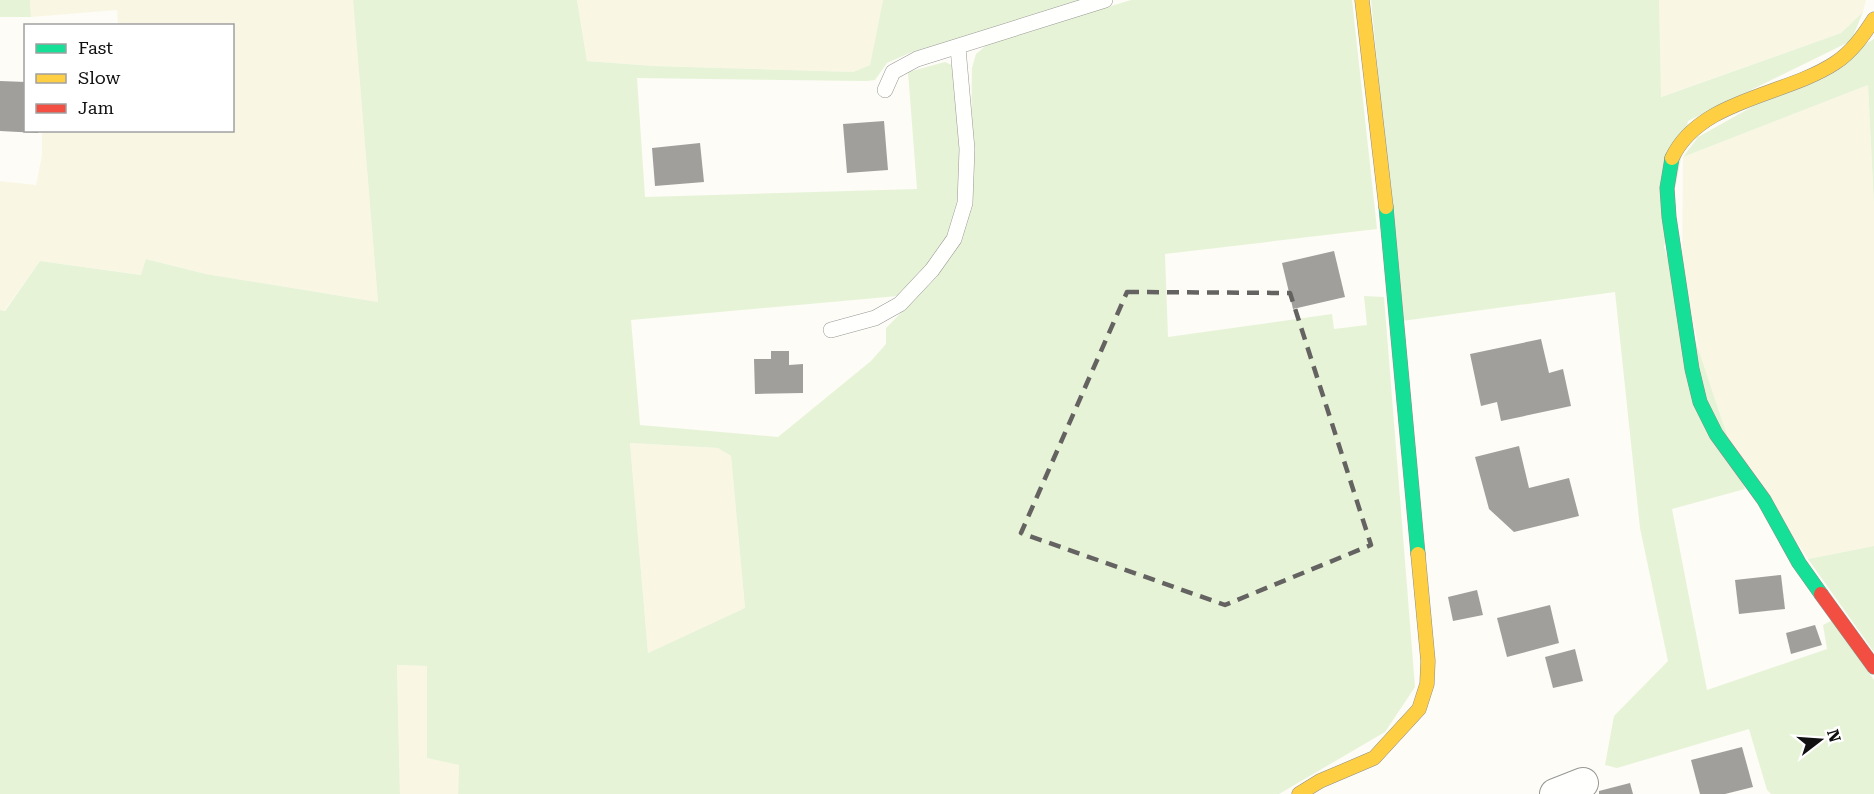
<svg xmlns="http://www.w3.org/2000/svg" width="1874" height="794" font-family="'Roboto Serif',serif">
<style>
.farmland{fill:#f9f7e4}
.green{fill:#e7f3d7;fill-rule:evenodd}
.building{fill:#a19f9c}
.lines{fill:none;stroke-linecap:round;stroke-linejoin:round}
.lane-casing{stroke:#979795;stroke-width:16}
.street-casing{stroke:#979795;stroke-width:32}
.fast-casing{stroke:#8e8d8b;stroke-width:15}
.slow-casing{stroke:#8e8d8b;stroke-width:15}
.jam-casing{stroke:#8e8d8b;stroke-width:15}
.lane{stroke:#fffffe;stroke-width:15}
.street{stroke:#fffffe;stroke-width:30}
.fast{stroke:#16e098;stroke-width:14}
.slow{stroke:#ffcf43;stroke-width:14}
.jam{stroke:#f24e42;stroke-width:14}
.marked{fill:none;stroke:#646362;stroke-width:4.5;stroke-dasharray:12 8;stroke-linejoin:round}
</style>
<rect width="100%" height="100%" fill="#fdfcf7"/>
<g class="farmland">
<polygon points="30,0 353,0 378,302 206,274 147,259 142,275 40,261 4,311 0,310 0,181 36,185 42,155 42,131 232,130 232,26 118,25 117,10 31,17"/>
<polygon points="577,0 883,0 870,65 853,72 654,66 587,61"/>
<polygon points="1659,0 1866,0 1863,12 1841,33 1660,97"/>
<polygon points="1868,85 1874,206 1874,546 1808,559 1712,414 1682,267 1683,157"/>
<polygon points="630,443 718,448 731,456 745,608 648,653"/>
<polygon points="397,665 427,666 427,758 459,764 458,794 400,794"/>
</g>
<g class="green">
<polygon points="0,0 30,0 31,17 0,17"/>
<path d="M353,0h224l10,61 67,5 199,6 17,-7 13,-65h205l-176,52 -25,11 -12,17 -8,1 -230,-3 8,119 272,-8 -9,-117 37,-10 11,5c2,45 14,131 -7,170 -12,22 -34,41 -51,59l-267,24 9,105 138,12 93,-76 15,-17v-16l51,-51 25,-39 9,-101 1,-69 4,-14 13,-11 142,-43h221l25,229 -212,25 3,83 164,-23 2,15 33,-4 -3,-29 20,1 31,390 -30,45 -106,62h-821l1,-29 -32,-7v-92l-30,-1 3,129h-400v-484l5,1 35,-50 101,14 5,-16 60,15 172,28zM630,443l88,5 13,8 14,152 -97,45z"/>
<polygon points="1371,0 1659,0 1661,97 1841,33 1863,12 1851,41 1688,121 1664,247 1745,489 1672,509 1707,690 1827,649 1823,625 1833,620 1874,680 1874,794 1771,794 1767,790 1749,729 1617,768 1605,765 1614,716 1668,661 1640,528 1615,292 1402,321"/>
<polygon points="1874,39 1874,206 1868,85 1683,157 1698,137"/>
<polygon points="1874,546 1874,652 1808,559"/>
</g>
<g class="building">
<polygon points="0,81 26,82 26,130 39,130 38,133 0,131"/>
<polygon points="884,121 888,170 847,173 843,124"/>
<polygon points="700,143 704,182 655,186 652,148"/>
<polygon points="1334,251 1345,297 1293,309 1282,263"/>
<polygon points="1541,339 1549,373 1563,369 1571,406 1501,421 1497,402 1481,406 1470,354"/>
<polygon points="771,351 789,351 789,365 803,364 803,393 755,394 754,359 771,359"/>
<polygon points="1519,446 1529,488 1569,478 1579,516 1514,532 1489,509 1475,457"/>
<polygon points="1781,575 1785,609 1739,614 1735,580"/>
<polygon points="1477,590 1483,615 1453,621 1448,597"/>
<polygon points="1550,605 1559,643 1507,657 1497,618"/>
<polygon points="1815,625 1822,645 1791,654 1786,633"/>
<polygon points="1575,649 1583,681 1553,688 1545,657"/>
<polygon points="1742,747 1753,787 1725,794 1700,794 1691,760"/>
<polygon points="1630,783 1633,794 1599,794 1599,791"/>
</g>
<g class="lines">
<defs>
<g id="lane">
<polyline points="885,90 893,72 917,59 1105,0"/>
<polyline points="831,330 875,318 900,304 932,270 954,239 965,203 967,149 958,48"/>
</g>
<polyline id="street" points="1555,794 1583,783"/>
<g id="fast">
<polyline points="1672,158 1667,188 1669,217 1692,369 1700,402 1716,434 1764,500 1799,563 1821,594"/>
<polyline points="1386,207 1418,554"/>
</g>
<g id="slow">
<polyline points="1362,0 1386,207"/>
<path d="M1672,158c28,-59 113,-62 163,-95 17,-11 28,-27 39,-44"/>
<polyline points="1299,794 1320,781 1374,758 1419,709 1427,684 1428,661 1418,554"/>
</g>
<polyline id="jam" points="1821,594 1874,667"/>
</defs>
<use href="#lane" class="lane-casing"/>
<use href="#street" class="street-casing"/>
<use href="#fast" class="fast-casing"/>
<use href="#slow" class="slow-casing"/>
<use href="#jam" class="jam-casing"/>
<use href="#lane" class="lane"/>
<use href="#street" class="street"/>
<use href="#fast" class="fast"/>
<use href="#slow" class="slow"/>
<use href="#jam" class="jam"/>
</g>
<path class="marked" d="M1127,292l163,1 81,252 -146,60 -204,-72z"/>
<rect x="24" y="24" width="210" height="108" fill="#ffffff" stroke="#a0a0a0" stroke-width="1.5"/>
<rect x="36" y="44" width="30" height="9" fill="#16e098" stroke="#a0a0a0" stroke-width="1.5"/>
<text x="78" y="54" font-size="18" fill="#111111">Fast</text>
<rect x="36" y="74" width="30" height="9" fill="#ffcf43" stroke="#a0a0a0" stroke-width="1.5"/>
<text x="78" y="84" font-size="18" fill="#111111">Slow</text>
<rect x="36" y="104" width="30" height="9" fill="#f24e42" stroke="#a0a0a0" stroke-width="1.5"/>
<text x="78" y="114" font-size="18" fill="#111111">Jam</text>
<g transform="translate(1820 740) rotate(73)" stroke="#ffffff" stroke-width="4.5" paint-order="stroke">
<path d="M0-4.5L10 22L0 15L-10 22Z" fill="#111111"/>
<text y="-9" font-size="16" font-weight="bold" text-anchor="middle" fill="#111111">N</text>
</g>
</svg>
